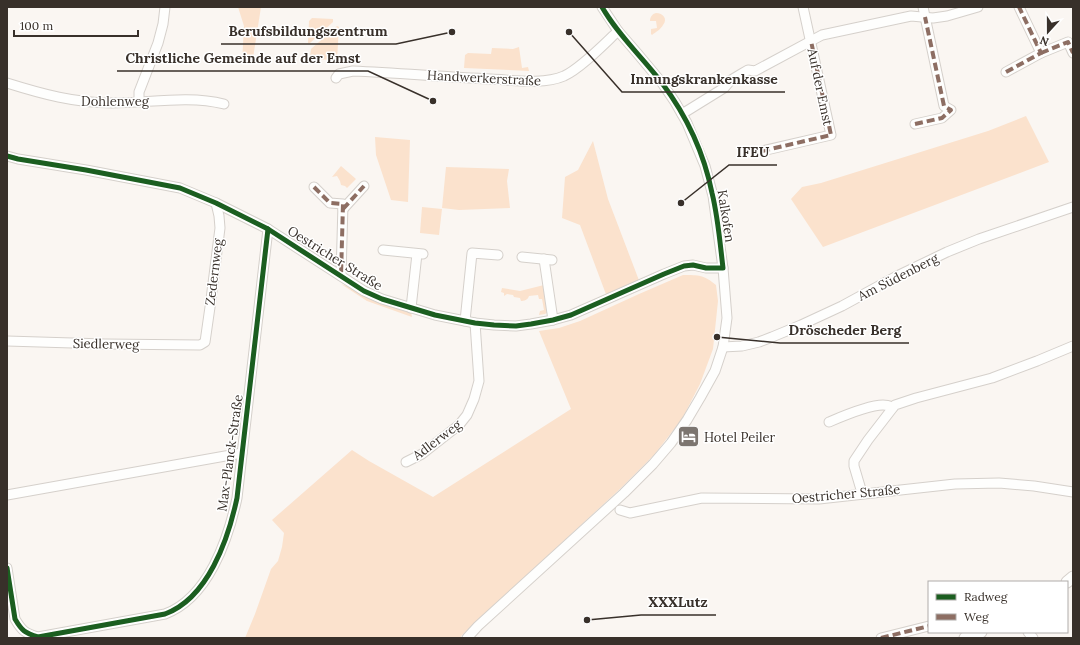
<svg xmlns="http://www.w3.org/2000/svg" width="1080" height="645" font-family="Lora,serif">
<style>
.green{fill:#fbe2cd}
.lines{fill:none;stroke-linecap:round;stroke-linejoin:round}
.minor-casing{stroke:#d5d0cb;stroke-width:11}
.tertiary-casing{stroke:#d5d0cb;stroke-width:13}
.minor{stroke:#fefefd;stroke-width:9}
.tertiary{stroke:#fefefd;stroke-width:11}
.quiet{stroke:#8d6e63;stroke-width:4;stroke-dasharray:8 4;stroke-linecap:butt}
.cycleway-casing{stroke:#fff;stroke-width:8}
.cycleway{stroke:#1b5e20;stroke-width:5}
.labels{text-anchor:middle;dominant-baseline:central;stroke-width:3;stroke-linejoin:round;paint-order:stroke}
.street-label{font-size:13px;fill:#38302a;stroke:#fff}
.poi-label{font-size:13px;fill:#38302a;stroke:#fff;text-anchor:start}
.leader{fill:none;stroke:#38302a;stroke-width:1.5}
.callout-dot{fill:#38302a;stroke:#fff;stroke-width:1.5}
.callout-label{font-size:14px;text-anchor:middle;font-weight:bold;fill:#38302a;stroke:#fff;stroke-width:3;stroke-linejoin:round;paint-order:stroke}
</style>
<rect width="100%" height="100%" fill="#faf6f2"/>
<g class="green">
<polygon points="238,7 261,7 253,58 242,63 244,26"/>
<path d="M656,13c7,0 12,6 7,12 -2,4 -7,7 -11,10l-1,-1v-5l6,-1 -1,-7h-6c0,-4 2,-7 6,-8z"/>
<polygon points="312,18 333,19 333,22 310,43 308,43 309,21"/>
<polygon points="337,26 339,27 337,60 312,59 310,57 311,49"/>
<polygon points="519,47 522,68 528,67 529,71 464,68 465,55 468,53 491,54 492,48 513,49"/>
<polygon points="1026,116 1049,162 823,247 791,199 802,187 821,183 988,131"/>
<polygon points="375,137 410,140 408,202 391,200 376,155"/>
<polygon points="593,141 608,199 640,283 607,297 580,225 562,218 565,177 578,170"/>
<polygon points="341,166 356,179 347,188 345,186 341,185 340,181 337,176 332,177"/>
<polygon points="446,167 509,169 507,181 510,208 459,210 442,208"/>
<polygon points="422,207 442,209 439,235 420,233"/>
<path d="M683,275c16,0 21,0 33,10l2,16 -5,48 -13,35 -18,35 -28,36 -32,32 -160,148 -2,3h-215l10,-24 16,-45 7,-8 4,-14 2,-14 -12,-13 80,-70 17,11 64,36 138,-88 -32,-78 20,-3 21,-7 59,-27z"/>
<polygon points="341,284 355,289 386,304 411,312 412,317 367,301"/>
<path d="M544,285l4,27 -3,2 -6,1 1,-4 4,-1 -2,-11h-3l-1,-4 -9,1c-1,4 -5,5 -8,5l-1,-3 -6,-1 -1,-2 -6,-1 -3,2v-3l-3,-1 1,-4 18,3z"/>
</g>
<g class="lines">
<defs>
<g id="minor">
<polyline points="1041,53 1068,42 1073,53"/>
<polyline points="1006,72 1041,53 1019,7"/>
<path d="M336,78l3,-4 14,-3c46,2 92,6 138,8 22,1 52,6 73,-3 17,-8 39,-31 54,-45"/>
<path d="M7,83c35,11 68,20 105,20 37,0 76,-8 112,1"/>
<polyline points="139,102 139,92 158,43 163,24 165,7"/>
<polyline points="682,114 724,88 731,80 741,74 748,70 755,71 822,35 911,16 933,18 947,16 978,7"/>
<polyline points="915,124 942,118 951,110 944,106 923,7"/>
<polyline points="762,151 831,135 803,7"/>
<polyline points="7,156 18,159 86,170 180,188 216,203 268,229 364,291 382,299 435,315 475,323 494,325 516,326 531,324 553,320 571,315 664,274 684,266 693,265 706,268 723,268"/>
<polyline points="314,187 330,203 343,204 341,276"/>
<polyline points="343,209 364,186"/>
<polyline points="383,250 423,254"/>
<polyline points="522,257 552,260"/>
<polyline points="544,259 553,320"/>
<polyline points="411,308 417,254"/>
<polyline points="465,321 472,253 498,255"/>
<polyline points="7,341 105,344 200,345 205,342 210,307 220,228 219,216 216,203"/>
<polyline points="723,347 742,346 759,342 772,337 801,325 842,306 897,276 947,252 979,239 1073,207"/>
<path d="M829,422c14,-6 39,-17 54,-17 4,0 7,1 10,2"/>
<polyline points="406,462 422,454 459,425 467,415 474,399 479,381 475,323"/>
<polyline points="862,493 854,466 854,461 868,440 895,405 916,398 992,378 1037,361 1073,346"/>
<polyline points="7,495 242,453"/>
<polyline points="620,510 630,513 702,498 819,499 955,484 999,483 1034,486 1073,492"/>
<path d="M7,568l8,51c7,12 10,14 23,18l127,-23c43,-16 63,-74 72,-116l31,-269"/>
<polyline points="1028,632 1033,638"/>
<polyline points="467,638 478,626 624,493 653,464 671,443 687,420 700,398 715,371 723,347 727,318 723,268 713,196 705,166 687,123 675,102 662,83 637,53 618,31 602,7"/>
<polyline points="881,638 929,626"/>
</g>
<g id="tertiary">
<polyline points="1067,582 1073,577"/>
<polyline points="965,638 981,632"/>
</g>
</defs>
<use href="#minor" class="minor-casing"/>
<use href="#tertiary" class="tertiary-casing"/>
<use href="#minor" class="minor"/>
<use href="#tertiary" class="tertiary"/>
<g class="quiet">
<polyline points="1041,53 1068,42 1073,53"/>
<polyline points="1006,72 1041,53 1019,7"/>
<polyline points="915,124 942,118 951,110 944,106 925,17"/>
<polyline points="762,151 831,135 811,41"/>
<polyline points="314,187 330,203 343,204 341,276"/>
<polyline points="343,209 364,186"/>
<polyline points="881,638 929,626"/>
</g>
<defs>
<g id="cycleway">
<path d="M7,156l11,3 68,11 94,18 36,15 52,26 96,62 18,8 53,16 40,8 19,2 22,1 15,-2 22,-4 18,-5 93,-41 20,-8 9,-1 13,3h17c-3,-25 -5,-51 -11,-75 -8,-40 -26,-78 -50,-110 -20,-26 -44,-48 -60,-76"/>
<path d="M7,568l8,51c7,12 10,14 23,18l127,-23c43,-16 63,-74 72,-116l31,-269"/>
</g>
</defs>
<use href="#cycleway" class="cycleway-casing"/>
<use href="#cycleway" class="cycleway"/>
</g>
<defs>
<symbol id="hotel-square" viewBox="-11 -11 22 22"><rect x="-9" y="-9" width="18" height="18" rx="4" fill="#7c7570" stroke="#fff"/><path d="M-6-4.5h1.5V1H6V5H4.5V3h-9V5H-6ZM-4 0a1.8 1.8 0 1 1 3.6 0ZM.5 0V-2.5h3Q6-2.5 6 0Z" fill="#fff"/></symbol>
</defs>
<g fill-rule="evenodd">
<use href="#hotel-square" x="676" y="424" width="25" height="25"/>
</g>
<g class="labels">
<g class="street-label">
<text transform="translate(484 78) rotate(3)">Handwerkerstraße</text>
<text transform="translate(820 87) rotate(78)">Auf der Emst</text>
<text x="115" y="101">Dohlenweg</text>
<text transform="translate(726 216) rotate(81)">Kalkofen</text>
<text transform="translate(335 258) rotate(32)">Oestricher Straße</text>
<text transform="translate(214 272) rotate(-83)">Zedernweg</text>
<text transform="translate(898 277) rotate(-27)">Am Südenberg</text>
<text transform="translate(106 344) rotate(1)">Siedlerweg</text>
<text transform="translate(437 440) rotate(-37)">Adlerweg</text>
<text transform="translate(230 453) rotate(-82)">Max-Planck-Straße</text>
<text transform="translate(846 494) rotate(-5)">Oestricher Straße</text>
</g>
<g class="poi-label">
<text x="704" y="437">Hotel Peiler</text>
</g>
</g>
<path class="leader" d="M452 32L396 44H221M433 101L368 71H117M569 32L622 92H785M681 203L729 165H777M717 337L780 343H909M587 620L641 615H716"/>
<g class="callout-dot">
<circle cx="452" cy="32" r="4"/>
<circle cx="433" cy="101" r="4"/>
<circle cx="569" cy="32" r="4"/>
<circle cx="681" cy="203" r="4"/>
<circle cx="717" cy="337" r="4"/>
<circle cx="587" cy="620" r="4"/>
</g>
<g class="callout-label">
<text x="308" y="36">Berufsbildungszentrum</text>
<text x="243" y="63">Christliche Gemeinde auf der Emst</text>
<text x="704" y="84">Innungskrankenkasse</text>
<text x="753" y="157">IFEU</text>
<text x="845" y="335">Dröscheder Berg</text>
<text x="678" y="607">XXXLutz</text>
</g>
<rect width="1080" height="645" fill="none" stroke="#38302a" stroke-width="16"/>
<rect x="928" y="581" width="140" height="52" fill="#ffffff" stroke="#afacaa"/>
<rect x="936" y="594" width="20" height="6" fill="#1b5e20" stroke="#afacaa"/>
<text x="964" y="601" font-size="12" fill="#38302a">Radweg</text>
<rect x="936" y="614" width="20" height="6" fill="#8d6e63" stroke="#afacaa"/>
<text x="964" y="621" font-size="12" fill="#38302a">Weg</text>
<g transform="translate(1048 32) rotate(201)" stroke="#ffffff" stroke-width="3" paint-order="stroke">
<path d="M0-3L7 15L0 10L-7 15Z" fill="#38302a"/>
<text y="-6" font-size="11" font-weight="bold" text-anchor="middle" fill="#38302a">N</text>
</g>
<path d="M14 30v6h124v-6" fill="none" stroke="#38302a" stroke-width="2"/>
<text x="20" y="30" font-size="12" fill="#38302a" stroke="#ffffff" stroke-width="3" paint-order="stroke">100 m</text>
</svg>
